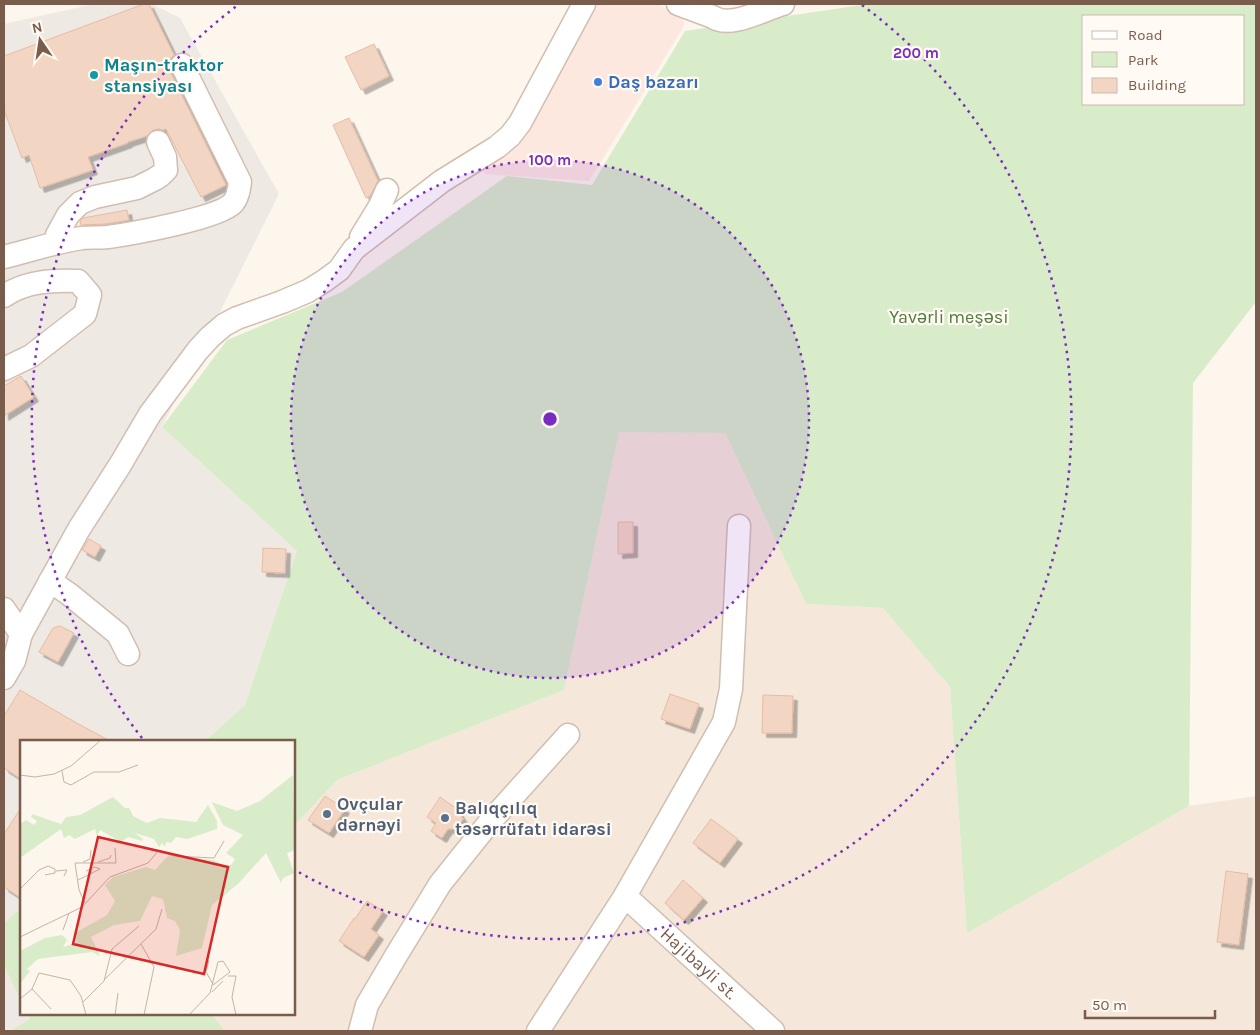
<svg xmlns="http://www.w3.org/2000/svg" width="1260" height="1035" font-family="Karla,sans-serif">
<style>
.residential{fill:#f5e8da}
.commercial{fill:#fde8e0}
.industrial{fill:#efe9e4}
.green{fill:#d8ecc9;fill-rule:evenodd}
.building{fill:#f3d5c3;stroke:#e6bba3;filter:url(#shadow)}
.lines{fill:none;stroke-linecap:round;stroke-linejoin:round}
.minor-casing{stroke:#d1beb0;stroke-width:25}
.minor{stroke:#fff;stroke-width:22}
.ring{fill:none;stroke:#7b2cbf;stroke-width:2.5;stroke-dasharray:2.5 5}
.culture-dot{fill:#0f9aa8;stroke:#fffaf3;stroke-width:2}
.shop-dot{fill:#3f7fe0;stroke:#fffaf3;stroke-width:2}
.service-dot{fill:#5c6f8a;stroke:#fffaf3;stroke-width:2}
.labels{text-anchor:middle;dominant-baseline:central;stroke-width:4.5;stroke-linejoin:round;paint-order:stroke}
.culture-label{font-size:18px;font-weight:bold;fill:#0d838f;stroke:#fffaf3;text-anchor:start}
.shop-label{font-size:18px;font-weight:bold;fill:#366cbe;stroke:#fffaf3;text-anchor:start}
.park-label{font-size:18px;fill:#537a41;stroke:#fffaf3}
.service-label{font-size:18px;font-weight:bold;fill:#4e5e75;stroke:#fffaf3;text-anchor:start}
.street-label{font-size:18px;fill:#7a5c4d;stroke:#fffaf3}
.inset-road{fill:none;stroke:#c5b3a7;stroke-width:1}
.view{fill:#d62828;fill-opacity:0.15;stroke:#d62828;stroke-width:2.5}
.inset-edge{fill:none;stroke:#7a5c4d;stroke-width:2.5}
.centre{fill:#7b2cbf;stroke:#fffaf3;stroke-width:2.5}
.ring-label{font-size:15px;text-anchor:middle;font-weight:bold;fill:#7b2cbf;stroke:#fffaf3;stroke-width:4.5;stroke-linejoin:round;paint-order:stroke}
</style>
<defs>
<filter id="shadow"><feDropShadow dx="4.5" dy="4.5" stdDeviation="0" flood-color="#0004"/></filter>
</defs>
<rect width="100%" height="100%" fill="#fdf6ec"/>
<polygon class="residential" points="619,431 725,433 806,604 883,608 950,687 967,932 1189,806 1256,796 1256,1031 225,1031 212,1014 294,1014 294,826 337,780 564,690"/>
<polygon class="commercial" points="599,4 657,4 683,17 684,26 589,181 485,174 479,165 586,11"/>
<g class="industrial">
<polygon points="94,4 152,4 180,18 279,194 162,427 297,551 245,705 205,741 21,741 21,908 4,923 4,24"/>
<polygon points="4,965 21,1001 21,1014 28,1014 30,1019 10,1031 4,1031"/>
</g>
<g class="green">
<path d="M868,4h371l7,1 1,-1h9v298l-63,81 -4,423 -222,127 -17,-246 -67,-79 -77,-4 -81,-171 -106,-1 -55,258 -227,90 -43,46v-85h-89l40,-36 52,-154 -135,-124 65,-87 115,-48 165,-116 85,9 93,-154zM1084,16h160v88h-160z"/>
<polygon points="21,908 21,1001 4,965 4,923"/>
<polygon points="28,1014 212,1014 225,1031 10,1031 30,1019"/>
</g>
<g class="building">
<polygon points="144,4 149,4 174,55 171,58 169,64 170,71 226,185 201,197 166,129 163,130 159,129 153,130 147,136 128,142 128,143 88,157 93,170 40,188 29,155 22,158 4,110 4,56"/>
<polygon points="374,44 389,76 361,90 345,57"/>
<polygon points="349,118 378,181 370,196 366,198 333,125"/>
<polygon points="127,210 129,220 106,224 81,225 80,221 83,218"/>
<polygon points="21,376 34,397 4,416 4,386"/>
<polygon points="618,522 633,522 633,553 618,554"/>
<polygon points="89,539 101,546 95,557 82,550"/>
<polygon points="263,548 286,549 285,573 262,572"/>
<polygon points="60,626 74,633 58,662 39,652 53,628"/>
<polygon points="20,690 73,721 110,741 21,741 21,779 4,768 4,716"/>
<polygon points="670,694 699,704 690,729 661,719"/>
<polygon points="763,695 793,696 792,733 762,733"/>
<polygon points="325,796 345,809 329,833 308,820"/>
<polygon points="440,797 457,809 463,819 456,829 448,829 442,838 431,831 436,823 427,817"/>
<polygon points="21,808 21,898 4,887 4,834"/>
<polygon points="711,819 738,839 720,863 693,843"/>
<polygon points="1226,871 1248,874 1239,945 1217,942"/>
<polygon points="683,880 703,898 684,920 665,903"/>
<polygon points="367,901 383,911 371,929 379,935 364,957 339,941 354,918 355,919"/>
</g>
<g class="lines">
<defs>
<g id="minor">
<path d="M678,4l35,13c17,12 52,-8 70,-13"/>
<polyline points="361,237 380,206 387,190"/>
<polyline points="56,243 57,235 68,215 80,203 95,197 137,188 155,179 161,175 166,170 165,157 158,142"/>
<path d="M4,257c25,-6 51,-15 78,-19 8,-1 17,0 26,-1 22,-3 112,-19 125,-34 5,-6 6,-14 7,-21l-58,-117"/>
<path d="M4,296c22,-15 49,-16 74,-15l12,14 -5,19 -54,42 -27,13"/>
<polyline points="50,581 69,594 118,634 128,654"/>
<polyline points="4,609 21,634"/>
<polyline points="4,678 14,661 21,634 79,529 120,465 150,414 198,350 210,337 224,325 237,318 282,302 308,291 324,281 339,270 354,249 442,181 497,147 510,136 520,123 584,4"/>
<path id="s1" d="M625,896l148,135"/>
<polyline points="360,1031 367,1005 397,954 440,884 488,824 568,735"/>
<polyline points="538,1031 625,896 724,722 731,689 739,526"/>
</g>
</defs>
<use href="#minor" class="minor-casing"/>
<use href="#minor" class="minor"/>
</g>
<circle cx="550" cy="419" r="259" fill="#7b2cbf" fill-opacity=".12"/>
<g class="ring">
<circle cx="550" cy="419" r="259"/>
<path d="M142 738A518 518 0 0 1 238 5M862 5A518 518 0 0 1 295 870"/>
</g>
<circle class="culture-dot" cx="94" cy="75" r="5"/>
<circle class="shop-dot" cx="598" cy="82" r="5"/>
<g class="service-dot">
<circle cx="327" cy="814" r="5"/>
<circle cx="445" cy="818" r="5"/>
</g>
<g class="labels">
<g class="culture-label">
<text x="104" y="65">Maşın-traktor<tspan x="104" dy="21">stansiyası</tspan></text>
</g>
<g class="shop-label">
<text x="608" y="82">Daş bazarı</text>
</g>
<g class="park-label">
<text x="949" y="317">Yavərli meşəsi</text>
</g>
<g class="service-label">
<text x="337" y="804">Ovçular<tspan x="337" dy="21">dərnəyi</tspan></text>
<text x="455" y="808">Balıqçılıq<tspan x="455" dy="21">təsərrüfatı idarəsi</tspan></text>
</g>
<g class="street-label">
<text stroke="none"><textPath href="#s1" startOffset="100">Hajibayli st.</textPath></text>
</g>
</g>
<g transform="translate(20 740)">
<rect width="275" height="275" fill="#fdf6ec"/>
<path d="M273,35l2,75 -8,3 7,20 -11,5 -2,5 -15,-30 -28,31 -26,21 -10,43 -26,8 4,-26 -5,-9 -8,-3 -4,-19 -11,-3 -12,25 -26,4 -23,12 9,19 -8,-4 -54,7 -11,10 3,2 -10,13v-33l25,-13 17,-3 5,5 -4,7 14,-4 -2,-10 32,-18 8,-14 -10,-16 8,-8 33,-10 9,3 13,-14 46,4 13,7 5,-3 3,-5 -9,-6 17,-18 -20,-10 -11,-23 25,9 23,-10zM93,57l12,11h4l4,8 14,7 13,-5 36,4 12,-17 9,16v8l-30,10 -11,-2 -5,6 -5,-1 -1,5 -3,-4 -3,4 -5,-8 -19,-6 8,6 -1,2 -14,-4 -7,5 -21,-12 -3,6 -2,-7 -20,10 -6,-4 -5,3 -3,-9 -41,29v-34l6,-4 8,5 3,-4 -6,-4 1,-3 29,10 5,-7 14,-2z" fill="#d8ecc9"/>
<path class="inset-road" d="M42,31l2,11 7,3 23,-13h25l19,-7M0,35l15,2 19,-3 17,-8 30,-26M63,122l7,-3 1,-9M78,122l12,-4 1,-3M36,131l11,-1 -3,6M58,140l22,-11 -5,-2 -9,4M0,149l19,-19 9,-4 7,3v4l-10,2M65,163l-6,-13 -4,-27h41l-1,-15M43,190l6,-17M0,197l62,-30 28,-30 38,-14 11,-13 14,6 41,2 10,-17M121,204l13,23 -10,48M189,220l-3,12 7,12M208,236h8l-4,21 4,18M84,240l52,-51 6,-20M12,249l19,20M192,252l11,-11M0,259l12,-10 7,-16 31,7 11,16 5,19M63,262l21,-21 8,-32 27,-23M95,275l3,-22M169,275l21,-22 8,-31 5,-1 7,11 -17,13"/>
<path class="view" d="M78,97l130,30 -24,107 -131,-30z"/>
<rect width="275" height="275" class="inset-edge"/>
</g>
<circle cx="550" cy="419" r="8" class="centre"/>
<g class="ring-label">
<text x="916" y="58">200 m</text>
<text x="550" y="165">100 m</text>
</g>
<rect width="1260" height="1035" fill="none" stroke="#7a5c4d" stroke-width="10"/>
<rect x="1082" y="15" width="162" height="90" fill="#fffaf3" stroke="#cabbb1"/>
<rect x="1092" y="31" width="25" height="8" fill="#ffffff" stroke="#cabbb1"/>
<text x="1128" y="40" font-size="15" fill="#7a5c4d">Road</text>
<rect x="1092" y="52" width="25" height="15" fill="#d8ecc9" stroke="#cabbb1"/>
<text x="1128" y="65" font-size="15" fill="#7a5c4d">Park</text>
<rect x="1092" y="78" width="25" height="15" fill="#f3d5c3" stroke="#cabbb1"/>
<text x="1128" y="90" font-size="15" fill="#7a5c4d">Building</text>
<g transform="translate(40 40) rotate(347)" stroke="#fffaf3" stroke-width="4" paint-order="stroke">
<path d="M0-4L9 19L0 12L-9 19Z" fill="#7a5c4d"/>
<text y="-8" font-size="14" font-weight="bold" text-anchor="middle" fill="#7a5c4d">N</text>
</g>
<path d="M1085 1010v8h130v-8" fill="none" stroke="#7a5c4d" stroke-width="2.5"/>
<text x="1092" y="1010" font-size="15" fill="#7a5c4d" stroke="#fffaf3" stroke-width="4" paint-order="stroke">50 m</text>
</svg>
